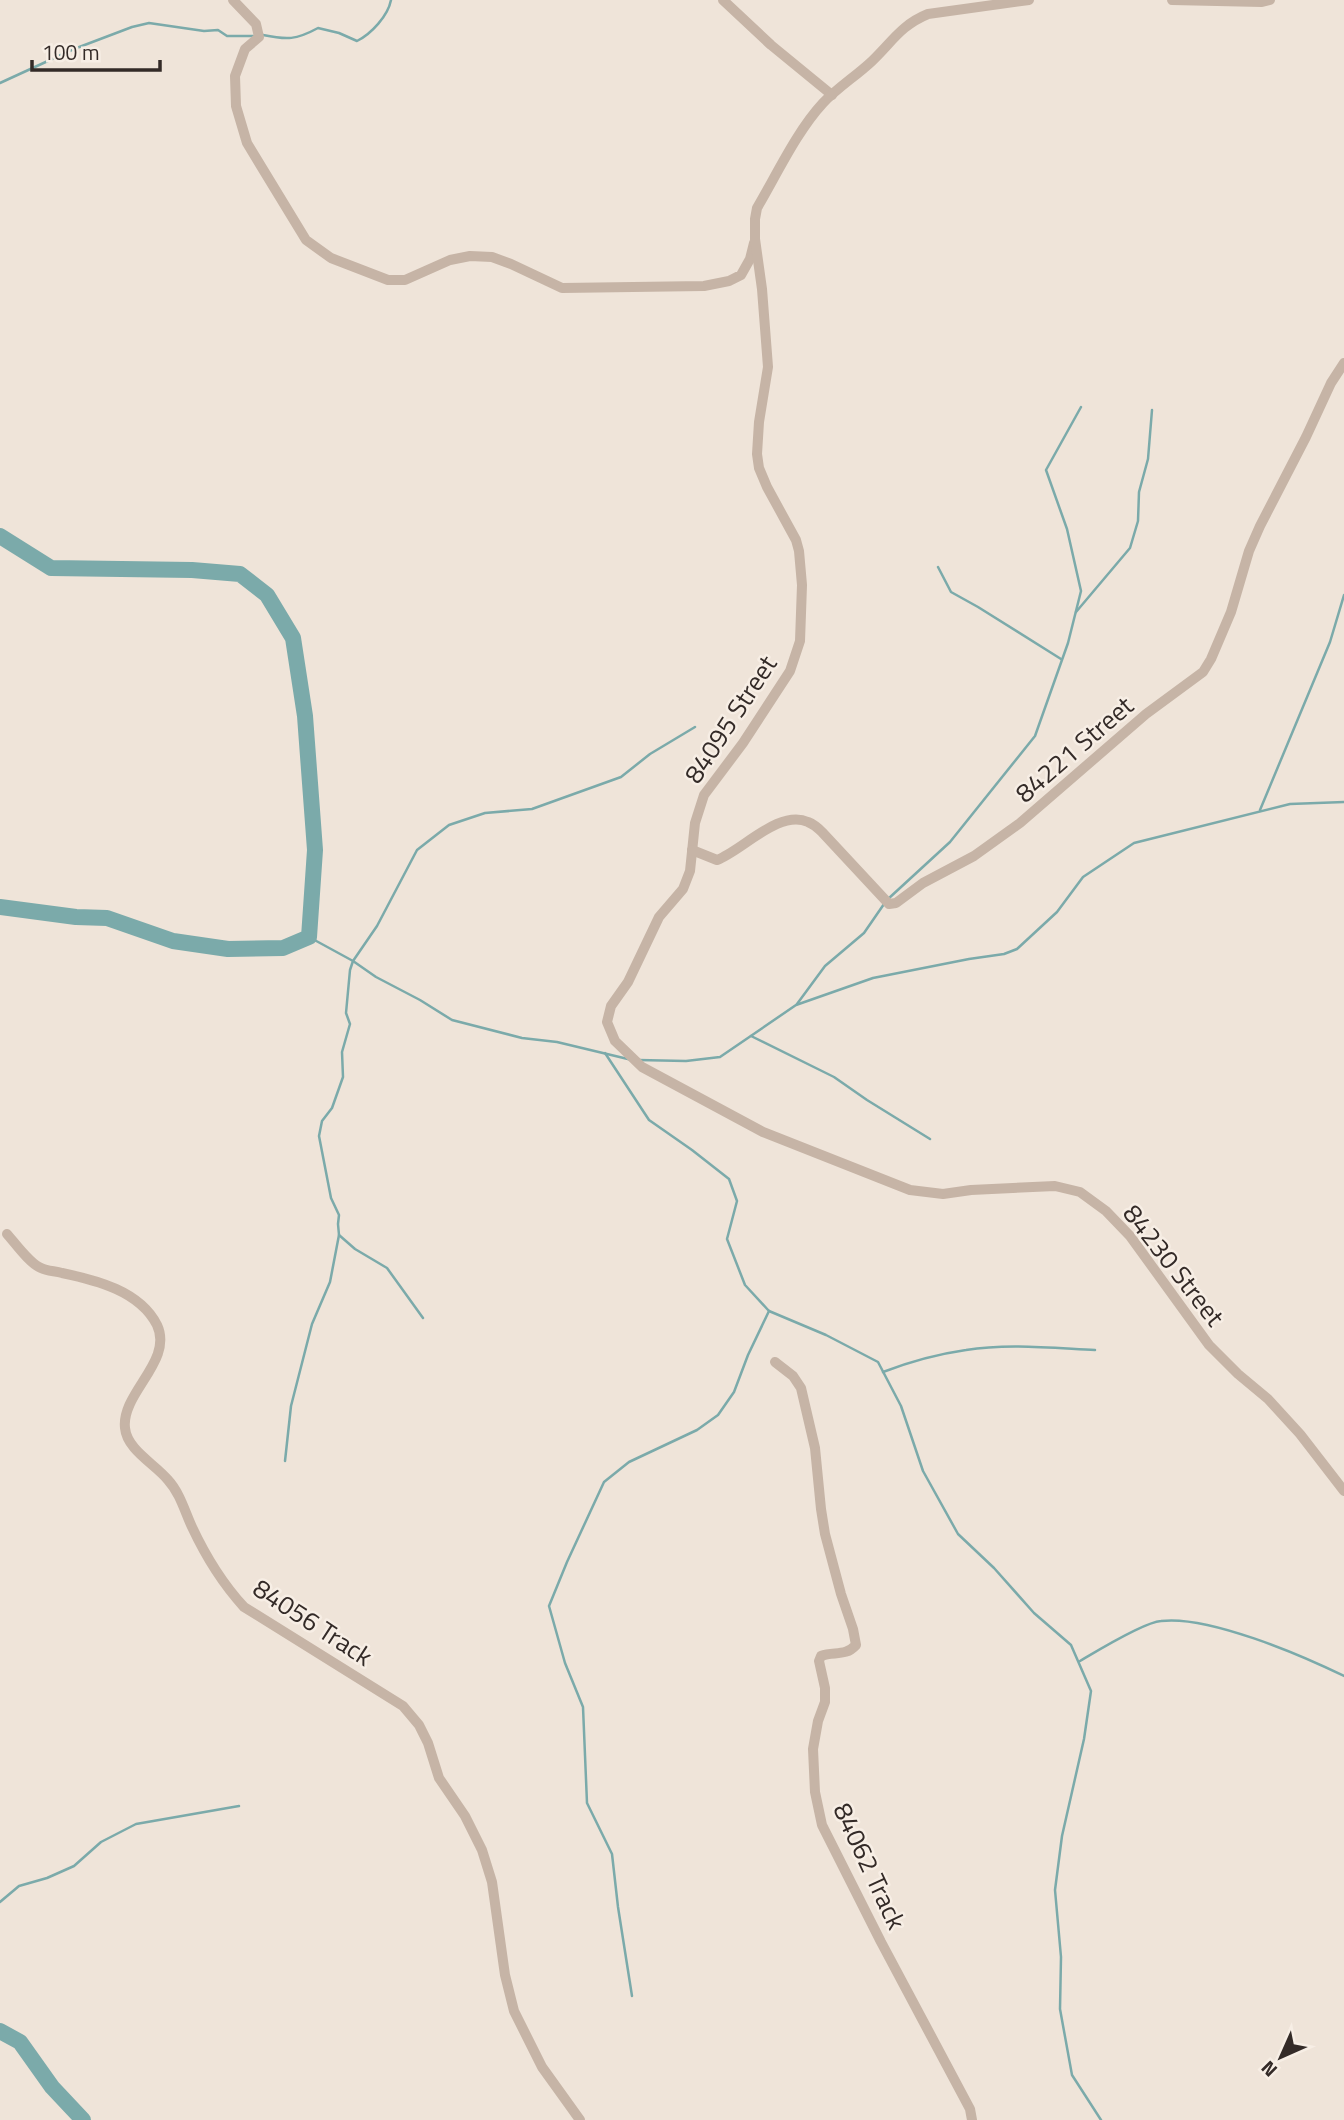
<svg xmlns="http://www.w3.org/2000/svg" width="1344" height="2120" font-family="'Titillium Web',sans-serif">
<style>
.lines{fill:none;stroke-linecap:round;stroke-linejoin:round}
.stream{stroke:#7baaaa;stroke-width:2.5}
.river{stroke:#7baaaa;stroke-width:16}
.minor{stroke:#c6b4a6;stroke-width:10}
.labels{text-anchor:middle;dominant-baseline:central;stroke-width:5;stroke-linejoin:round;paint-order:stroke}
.street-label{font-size:26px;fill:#332a27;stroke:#f7eee5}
</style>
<rect width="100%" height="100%" fill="#efe4d9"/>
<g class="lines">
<g class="stream">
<path d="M263,35c24,5 33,5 55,-7l21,5 18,8c14,-7 31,-25 34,-41"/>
<polyline points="0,83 74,49 132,27 149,23 204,31 218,30 227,36 254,36"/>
<polyline points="938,567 951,592 978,607 1061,659"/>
<polyline points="1076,612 1130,548 1138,521 1139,492 1148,459 1152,410"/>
<polyline points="1260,810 1330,642 1344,595"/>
<polyline points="888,899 950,842 1035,736 1068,643 1081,591 1067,529 1046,470 1081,407"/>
<polyline points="309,937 353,961 376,977 420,1000 452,1020 522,1038 557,1042 632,1060"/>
<polyline points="797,1004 825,966 864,933 884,904"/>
<polyline points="751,1036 834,1077 867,1100 930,1139"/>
<polyline points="605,1053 649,1120 692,1150 729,1179 737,1201 727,1239 745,1285 769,1311 826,1335 878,1362 901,1406 923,1471 958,1534 994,1568 1034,1613 1071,1645 1091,1691 1084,1739 1062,1836 1055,1890 1061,1957 1060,2009 1072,2075 1101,2120"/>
<polyline points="638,1060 686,1061 720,1057 796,1005 873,978 969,959 1004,954 1017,949 1057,912 1083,877 1134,843 1290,804 1344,802"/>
<polyline points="423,1318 387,1268 355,1249 339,1235 338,1224 339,1215 331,1198 319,1136 322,1121 332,1108 343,1077 342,1052 350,1024 346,1013 350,970 353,961 377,926 417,850 449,825 485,813 532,809 621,777 650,754 695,727"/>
<path d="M883,1372c26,-10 55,-18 83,-22 41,-7 88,-2 129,0"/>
<polyline points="285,1461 291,1406 312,1324 330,1282 339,1235"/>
<path d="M1080,1661c17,-10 64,-39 81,-40 47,-6 140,34 183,55"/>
<polyline points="0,1902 19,1886 47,1878 74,1866 101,1842 136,1824 239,1806"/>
<polyline points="632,1996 618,1907 612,1854 587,1803 583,1707 565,1663 549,1606 567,1562 604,1482 629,1462 697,1430 718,1415 734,1392 748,1355 769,1311"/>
</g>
<g class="river">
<polyline points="0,536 51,568 192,570 240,574 267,595 293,638 305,716 315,850 309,937 283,948 228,949 173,941 107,918 76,917 0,907"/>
<polyline points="0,2031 20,2042 52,2087 83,2120"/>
</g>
<g class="minor">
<polyline points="233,0 256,24 259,37 245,49 235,76 236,106 247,143 306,240 331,258 388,280 405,280 450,260 470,256 492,257 511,264 562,288 704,286 729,281 741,275 750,259 754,243"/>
<polyline points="723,0 771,45 832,95"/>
<path d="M1029,0l-101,14c-27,11 -36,28 -56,47 -16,15 -35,27 -49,42 -26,28 -46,71 -66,105l-2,11v20l7,50 6,78 -9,55 -2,32 2,14 8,19 29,53 3,11 3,34 -2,56 -10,30 -47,72 -39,52 -9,28 -5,48 -7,18 -24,28 -31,65 -17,24 -4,16 8,19 27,26 121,65 147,58 33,4 28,-4 84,-4 25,6 26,19 24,25 79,109 29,29 30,25 32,35 44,57"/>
<polyline points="1172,0 1262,2 1270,0"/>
<path d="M692,850l25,10c26,-10 62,-51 91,-38 5,2 10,6 14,10l67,72 7,-1 27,-20 51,-27 46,-33 126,-109 57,-42 8,-13 20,-47 18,-61 11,-25 46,-89 25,-54 13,-20"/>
<path d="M7,1234c8,9 23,30 34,34 6,3 14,3 21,5 34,7 78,18 95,52 17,36 -36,68 -32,103 2,22 30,36 43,52 12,13 17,32 24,47 14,30 30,56 52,80l159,99 16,19 9,18 11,35 26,38 17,34 10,32 13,93 9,36 28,56 38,53"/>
<path d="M775,1362l18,14 8,12 14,60 6,61 4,25 16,60 12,35 3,16c-11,12 -22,6 -35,11l-2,5 6,27v14l-7,19 -5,28 2,43 7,33 59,117 89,167 2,11"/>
</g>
</g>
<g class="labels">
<g class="street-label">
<text transform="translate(730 719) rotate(-57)">84095 Street</text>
<text transform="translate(1074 749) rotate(-41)">84221 Street</text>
<text transform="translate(1174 1265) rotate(52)">84230 Street</text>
<text transform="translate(313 1622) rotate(33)">84056 Track</text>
<text transform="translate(870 1866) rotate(65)">84062 Track</text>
</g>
</g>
<g transform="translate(1281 2057) rotate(225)" stroke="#f7eee5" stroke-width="5" paint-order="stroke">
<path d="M0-5L12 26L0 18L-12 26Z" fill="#332a27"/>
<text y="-10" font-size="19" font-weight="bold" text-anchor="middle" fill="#332a27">N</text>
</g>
<path d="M32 60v10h128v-10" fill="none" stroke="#332a27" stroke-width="3.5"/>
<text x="42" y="60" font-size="21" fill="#332a27" stroke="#f7eee5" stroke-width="5" paint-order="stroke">100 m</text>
</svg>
